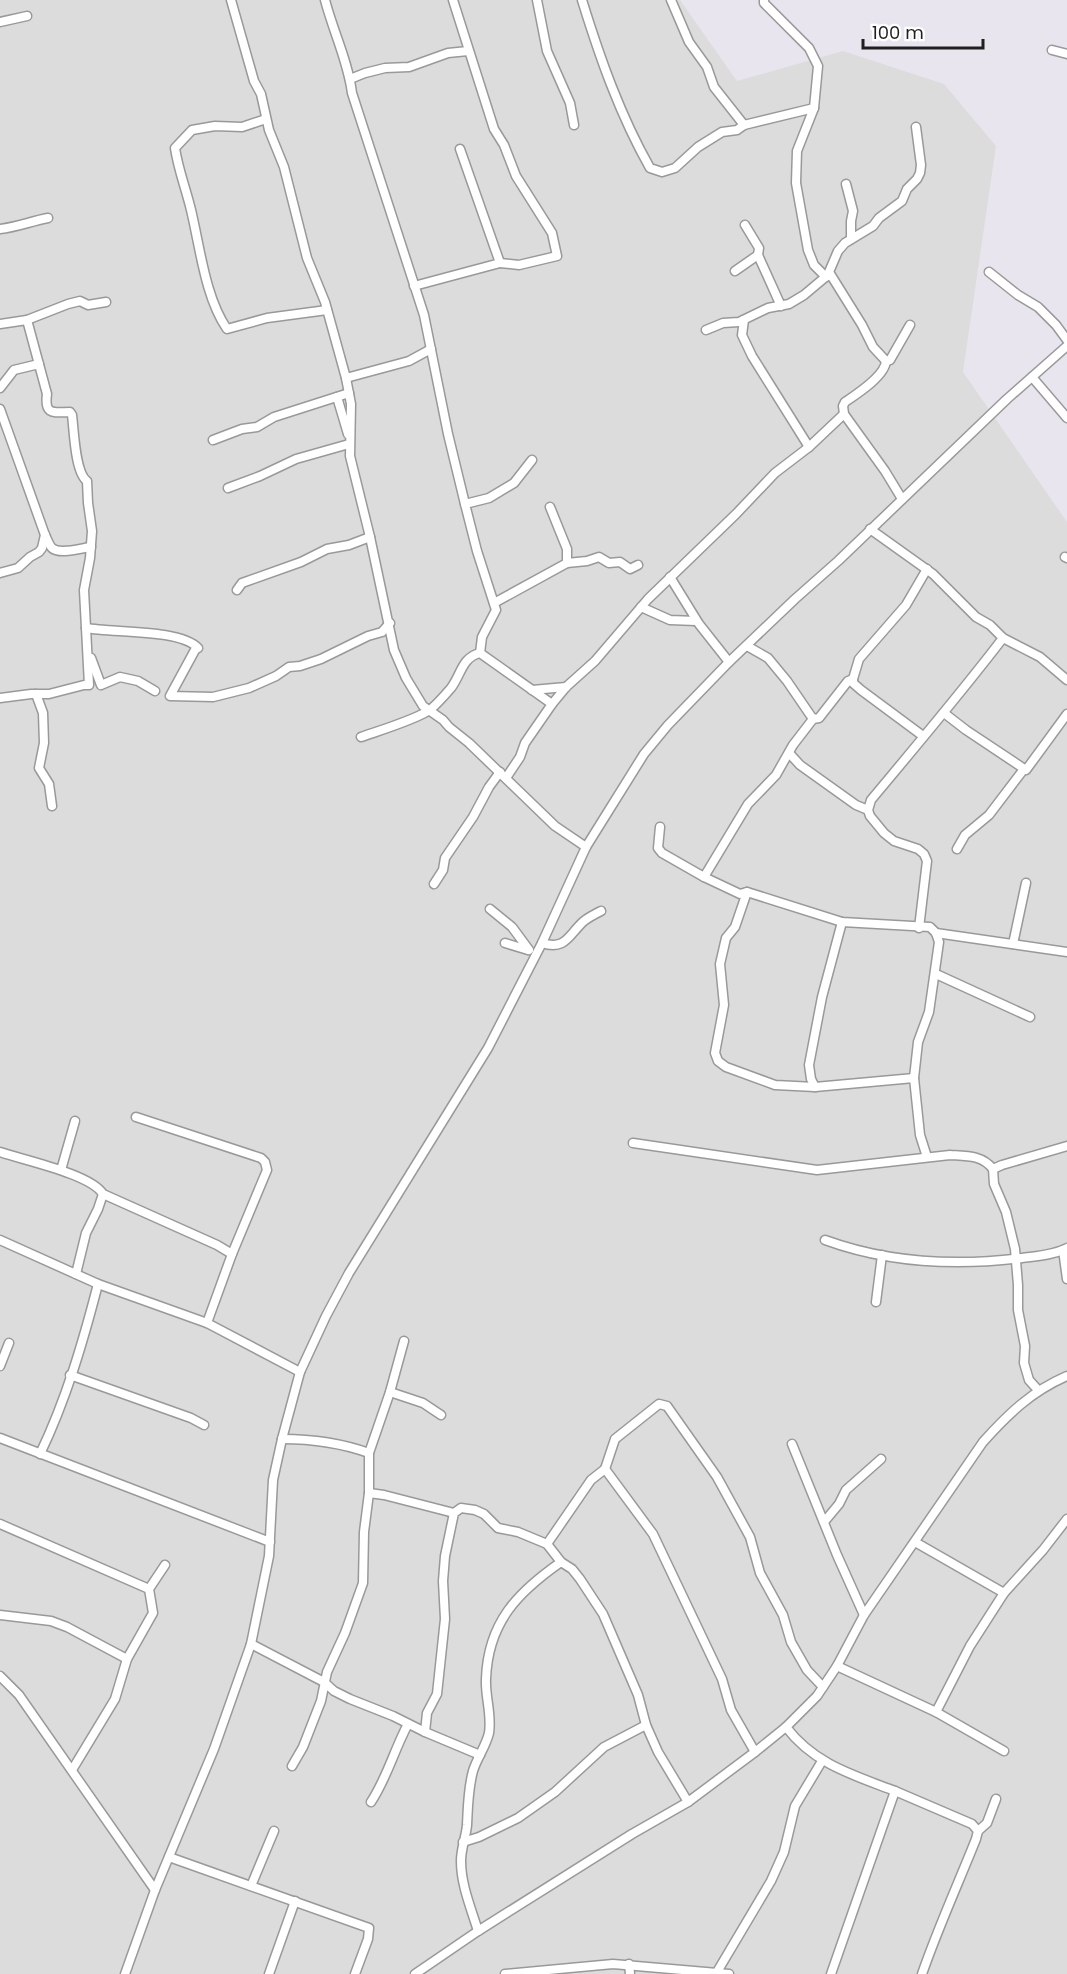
<svg xmlns="http://www.w3.org/2000/svg" width="1067" height="1974" font-family="Poppins,sans-serif">
<style>
.residential{fill:#dcdcdd}
.lines{fill:none;stroke-linecap:round;stroke-linejoin:round}
.minor-casing{stroke:#999;stroke-width:11}
.minor{stroke:#fff;stroke-width:8}
</style>
<rect width="100%" height="100%" fill="#e8e5ef"/>
<polygon class="residential" points="0,0 680,0 737,81 843,51 944,84 996,146 963,372 1067,522 1067,1974 0,1974"/>
<g class="lines">
<defs>
<g id="minor">
<polyline points="231,0 254,81 261,94 269,130 284,167 307,258 325,302 346,378 351,404 350,456 370,537 394,650 406,678 423,706 443,720 449,727 469,743 555,826 586,847"/>
<path d="M325,0c8,31 23,61 27,93l72,222 24,119 17,70"/>
<polyline points="453,0 494,129 504,145 516,176 552,233 557,256 519,265 500,263"/>
<polyline points="537,0 547,51 570,103 574,125"/>
<path d="M582,0c18,58 38,115 68,168l12,4 13,-4 23,-21 24,-15 15,-2 7,-5 70,-17 4,-42 -9,-18 -45,-45v-3"/>
<polyline points="671,0 689,42 707,67 714,87 744,125"/>
<polyline points="0,22 27,16"/>
<polyline points="1052,50 1067,54"/>
<polyline points="350,79 365,73 385,68 409,67 448,53 468,51"/>
<polyline points="814,108 797,151 796,183 808,250 814,265 826,277"/>
<path d="M266,119l-24,8 -27,-1 -23,4 -17,18c3,21 11,41 16,62 9,37 14,87 36,119l40,-11 60,-8"/>
<polyline points="846,184 853,211 851,221 851,239"/>
<path d="M0,229c17,-2 32,-8 48,-11"/>
<polyline points="758,255 781,306"/>
<polyline points="735,271 758,255 759,248 745,225"/>
<polyline points="989,272 1018,295 1038,307 1056,325 1067,340"/>
<polyline points="414,286 500,263 460,149"/>
<polyline points="744,320 742,335 752,356 809,447"/>
<polyline points="0,324 27,320 68,304 80,301 88,305 106,302"/>
<polyline points="706,330 723,323 739,322 768,308 789,304 804,295 829,274"/>
<polyline points="886,361 873,347 862,325 829,272 838,251 845,243 873,226 879,218 902,201 907,189 917,179 920,173 921,165 916,127"/>
<path d="M886,361c-1,15 -29,33 -41,41l-2,4 1,8 41,57 17,28"/>
<polyline points="886,361 890,360 910,325"/>
<polyline points="1032,377 1067,418"/>
<polyline points="346,378 409,361 431,349"/>
<polyline points="0,388 14,370 39,364"/>
<polyline points="337,397 348,434"/>
<path d="M0,409l45,126c2,4 4,10 7,13 8,7 29,0 39,-1"/>
<polyline points="213,440 242,429 257,427 274,417 349,393"/>
<polyline points="228,488 260,476 296,459 349,444"/>
<polyline points="870,529 933,574 976,617 990,625 1003,638 1040,657 1067,680"/>
<polyline points="1065,557 1067,558"/>
<polyline points="567,563 587,561 599,557 609,563 620,562 630,569 638,565"/>
<polyline points="0,573 18,568 30,557 39,552 42,548 45,535"/>
<polyline points="670,577 699,624 729,662"/>
<polyline points="237,590 242,583 301,562 327,549 349,545 370,537"/>
<polyline points="494,603 567,563 567,549 550,507"/>
<polyline points="641,607 670,620 696,621"/>
<path d="M86,628c28,5 94,1 112,20l-3,2 -25,46 43,1 36,-9 27,-12 13,-9 11,-1 21,-7 47,-23 14,-4 8,-9"/>
<polyline points="747,646 768,658 787,681 813,719"/>
<polyline points="480,653 482,637 496,610 477,551 465,504 489,498 514,483 532,460"/>
<polyline points="91,658 101,685 120,677 138,681 155,691"/>
<polyline points="853,679 859,659 906,605 927,569"/>
<polyline points="532,690 566,687"/>
<polyline points="36,694 43,713 44,743 39,768 49,784 52,806"/>
<path d="M0,698l31,-4h18l35,-9h5l-5,-95 6,-32 2,-27 -4,-28 -1,-22c-12,-8 -13,-51 -15,-66l-2,-3c-16,0 -26,4 -23,-18l-20,-74"/>
<polyline points="552,704 566,687 595,661 648,599 736,514 775,473 809,447 844,414"/>
<polyline points="944,713 966,730 1026,770 1067,714"/>
<path d="M361,737c17,-6 57,-18 70,-28 7,-6 14,-14 20,-21 10,-13 11,-31 29,-35l72,51 -27,39 -5,14 -14,21"/>
<polyline points="789,753 800,765 856,805 868,810"/>
<polyline points="660,827 658,848 662,853 704,877 740,894 747,892 842,922 930,927 936,933 939,942 929,1012 918,1042 914,1078 920,1135 927,1157"/>
<polyline points="957,849 965,835 989,815 1024,769"/>
<polyline points="704,877 748,804 776,775 793,745 813,719 819,718 848,681 853,679 853,683 861,690 923,736"/>
<polyline points="434,884 443,870 445,858 473,817 489,787 500,772"/>
<polyline points="747,892 735,927 726,938 720,964 724,1005 715,1053 718,1061 726,1067 775,1085 815,1087 914,1078"/>
<polyline points="490,909 512,927 529,950"/>
<path d="M919,928l8,-67 -3,-7 -6,-5 -24,-8 -10,-8 -14,-17 -2,-6 3,-10c45,-54 90,-107 132,-162"/>
<polyline points="936,933 1067,952"/>
<polyline points="505,943 528,950"/>
<path d="M542,943c24,8 27,-9 42,-22 5,-4 11,-7 17,-10"/>
<polyline points="1013,944 1026,883"/>
<polyline points="936,974 1030,1017"/>
<polyline points="815,1087 811,1079 809,1065 822,997 842,922"/>
<polyline points="136,1117 261,1158 265,1162 267,1170 232,1254 207,1323"/>
<path d="M633,1143l184,27 133,-15c17,1 32,0 43,14l1,15 12,28 9,37 3,36v25l7,36 -1,17 5,17 9,10"/>
<path d="M0,1152c23,8 91,22 103,42l114,51 15,9"/>
<polyline points="993,1169 1002,1165 1067,1146"/>
<polyline points="61,1170 75,1121"/>
<polyline points="0,1240 98,1284 207,1323 300,1372"/>
<path d="M825,1240c63,23 132,26 197,18 14,-2 32,-3 45,-10"/>
<polyline points="1063,1250 1067,1279"/>
<polyline points="76,1274 86,1233 98,1209 103,1194"/>
<polyline points="876,1302 882,1255"/>
<polyline points="0,1366 9,1343"/>
<polyline points="70,1375 191,1418 204,1425"/>
<polyline points="390,1392 423,1403 441,1415"/>
<polyline points="0,1438 270,1542"/>
<path d="M282,1439c30,0 59,4 87,14"/>
<polyline points="792,1444 837,1555 864,1615"/>
<path d="M40,1454c26,-54 43,-112 58,-170"/>
<polyline points="605,1469 653,1534 722,1679 731,1710 755,1752"/>
<polyline points="369,1493 384,1495 454,1513"/>
<polyline points="824,1522 839,1504 846,1490 881,1459"/>
<polyline points="0,1524 149,1589"/>
<polyline points="915,1542 1004,1593"/>
<polyline points="547,1544 591,1480 605,1469 615,1439 659,1404 667,1406 717,1477 750,1537 760,1573 783,1615 791,1642 807,1670 823,1687"/>
<polyline points="0,1615 51,1621 67,1627 127,1659"/>
<polyline points="251,1644 324,1682 334,1691 350,1699 393,1716 425,1732 480,1755"/>
<polyline points="837,1666 936,1712 970,1646 1004,1593 1043,1550 1067,1519"/>
<polyline points="0,1676 19,1695 155,1890"/>
<polyline points="936,1712 1004,1751"/>
<path d="M786,1727c28,37 67,48 109,64l-64,183"/>
<polyline points="425,1732 427,1713 437,1694 445,1619 443,1581 445,1556 454,1513 461,1508 475,1510 484,1514 498,1528 518,1532 547,1544 561,1562 572,1569 580,1579 603,1614 638,1695 646,1725 658,1752 688,1802"/>
<polyline points="292,1766 303,1747 321,1701 327,1672 345,1633 363,1583 364,1532 369,1493 369,1453 390,1392 404,1341"/>
<polyline points="72,1770 115,1699 127,1659 153,1613 149,1589 165,1565"/>
<path d="M895,1791l77,33 6,7 -2,8c-18,45 -38,89 -54,135"/>
<path d="M371,1802c16,-24 23,-52 37,-78"/>
<polyline points="978,1831 987,1823 996,1799"/>
<polyline points="463,1842 479,1837 518,1818 555,1792 604,1747 646,1725"/>
<polyline points="169,1857 369,1928 368,1939 355,1974"/>
<polyline points="251,1886 274,1831"/>
<path d="M478,1931c-7,-23 -17,-46 -17,-70 0,-13 5,-24 6,-36 1,-19 1,-36 6,-54 4,-13 13,-25 16,-38 3,-19 -4,-36 -3,-54 2,-57 32,-87 75,-117"/>
<polyline points="629,1964 630,1974"/>
<polyline points="717,1972 771,1881 784,1852 795,1806 822,1761"/>
<polyline points="125,1974 155,1890 214,1749 251,1644 269,1556 273,1480 282,1439 300,1372 326,1316 349,1273 488,1048 542,943 586,847 644,754 668,725 729,662 795,599 838,561 1007,399 1067,346"/>
<polyline points="269,1974 295,1901"/>
<path d="M415,1974l63,-43 154,-97 56,-32 67,-50 31,-25 31,-31 20,-30 27,-51 119,-173c25,-28 49,-51 84,-66"/>
<polyline points="505,1974 613,1964 729,1974"/>
</g>
</defs>
<use href="#minor" class="minor-casing"/>
<use href="#minor" class="minor"/>
</g>
<path d="M863 39v9h120v-9" fill="none" stroke="#1f1f1f" stroke-width="3"/>
<text x="872" y="39" font-size="18" fill="#1f1f1f" stroke="#ffffff" stroke-width="4.5" paint-order="stroke">100 m</text>
</svg>
